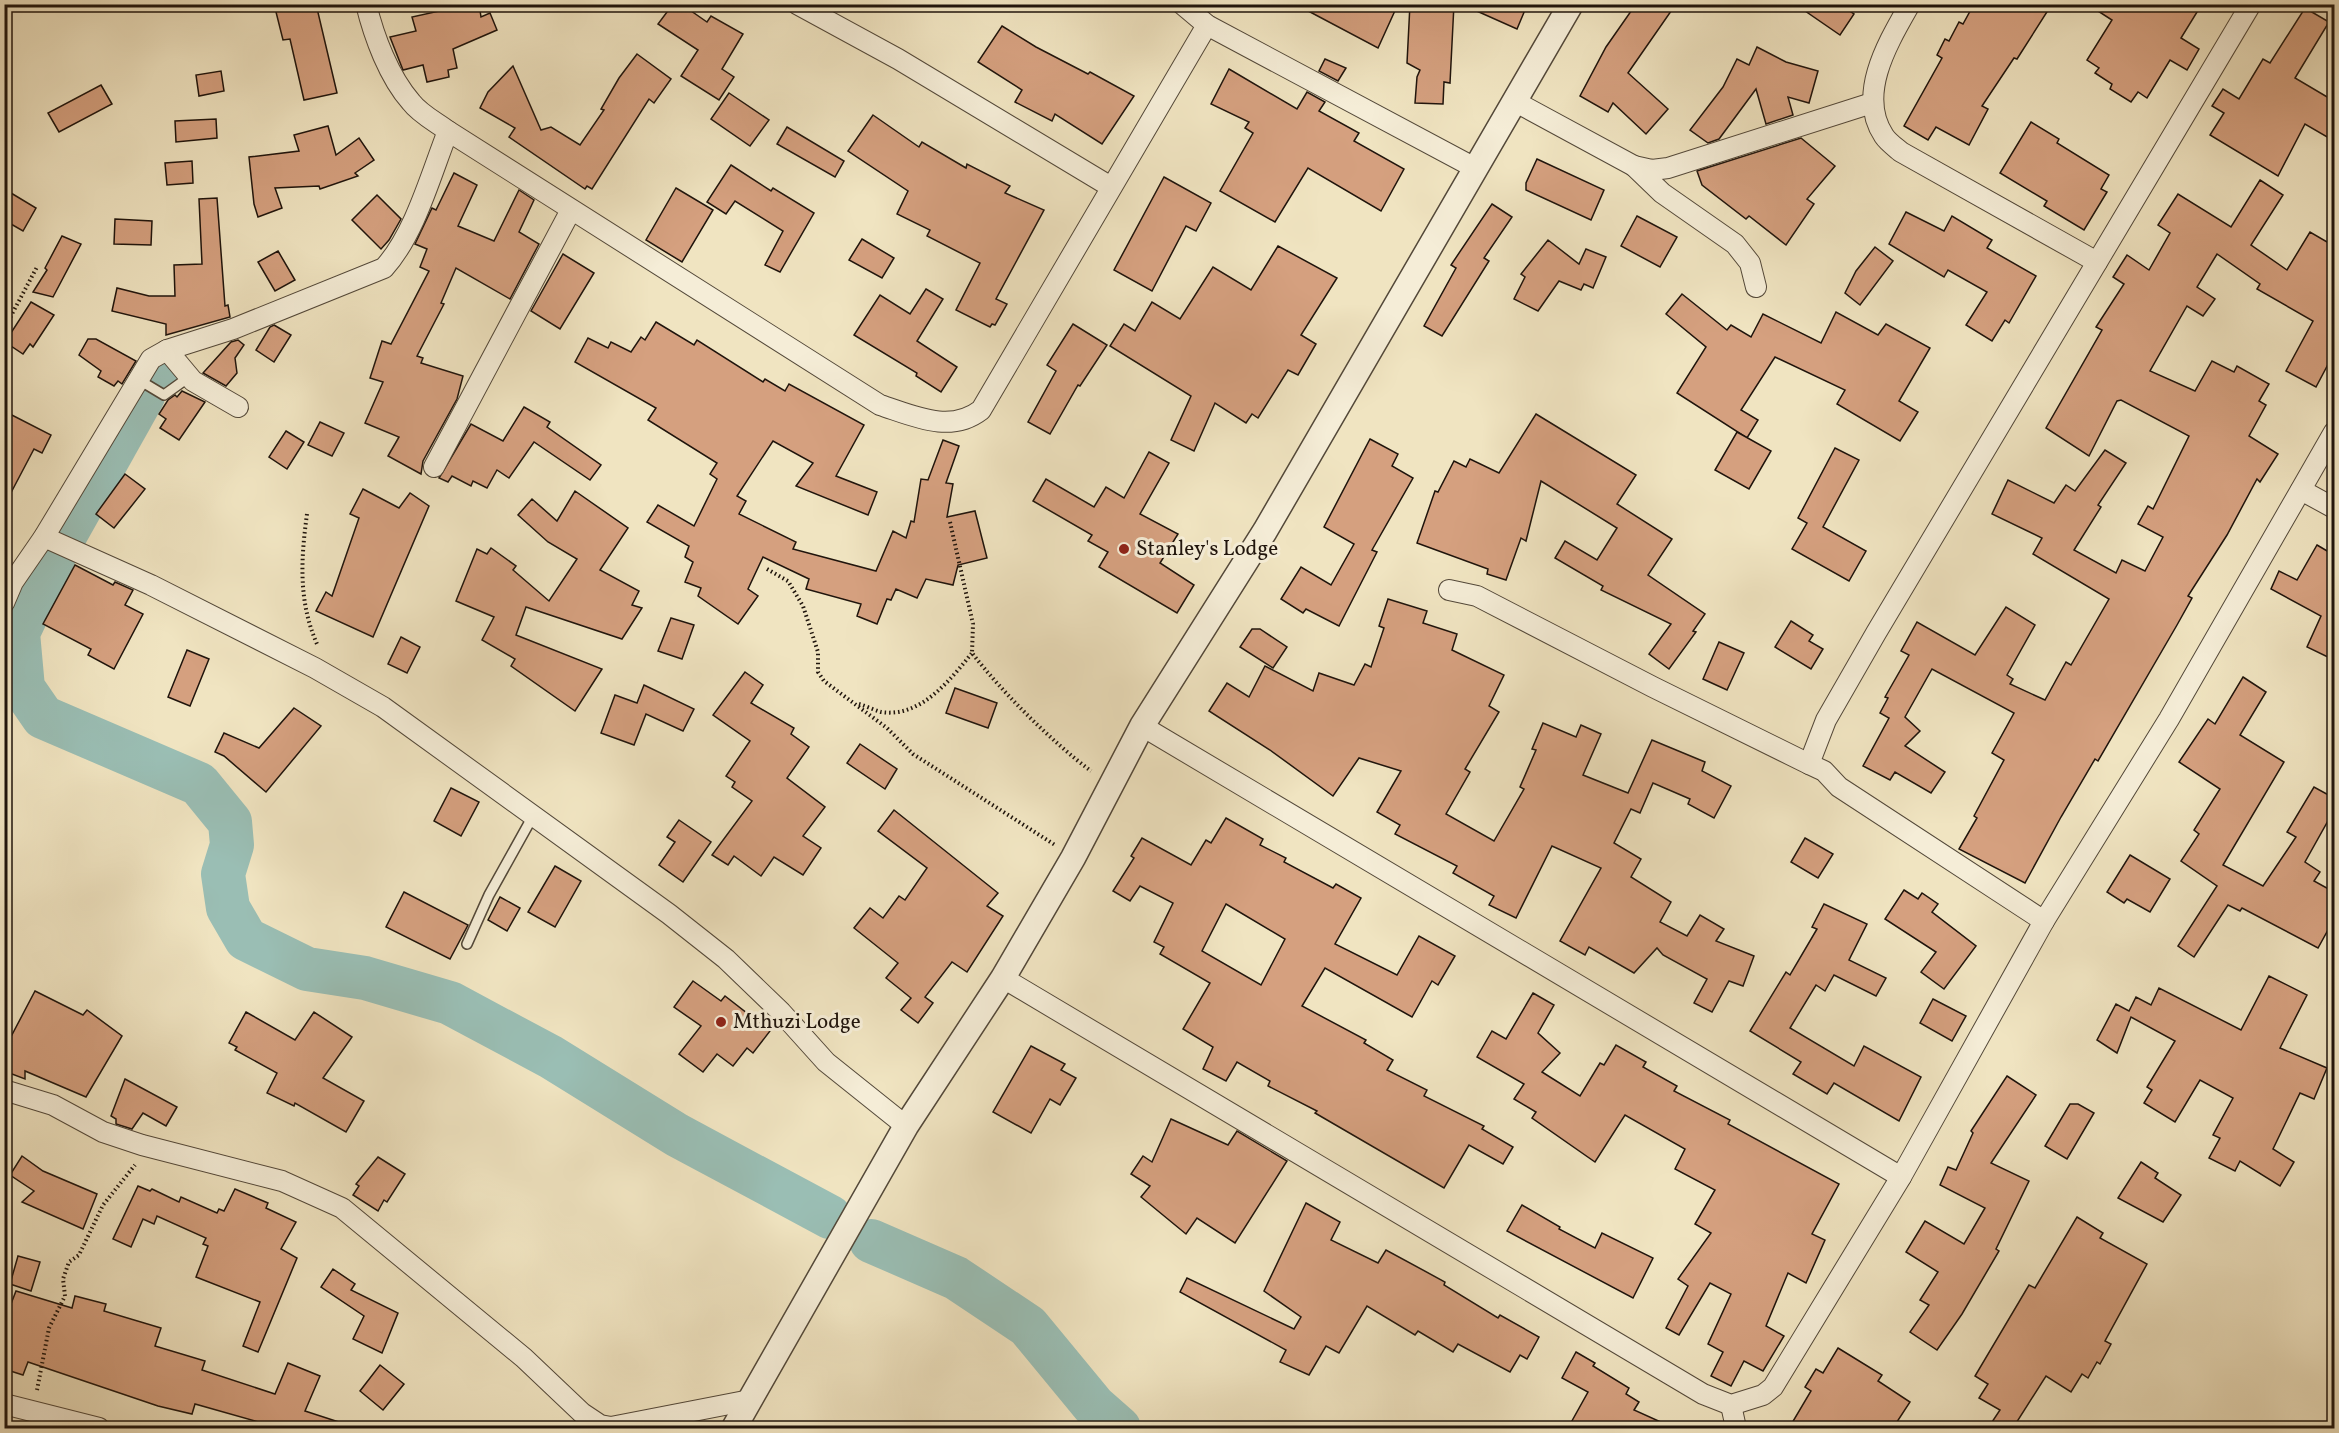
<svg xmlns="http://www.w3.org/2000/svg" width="2339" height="1433" font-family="Vollkorn,serif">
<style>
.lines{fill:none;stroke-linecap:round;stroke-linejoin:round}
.river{stroke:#9abeb4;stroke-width:44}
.building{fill:#d5a07f;stroke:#1f140c;stroke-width:1.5;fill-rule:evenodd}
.service-casing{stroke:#534839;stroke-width:12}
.minor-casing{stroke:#534839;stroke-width:22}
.tertiary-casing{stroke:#534839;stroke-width:27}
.path{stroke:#1f140c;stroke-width:4;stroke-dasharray:1.5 3;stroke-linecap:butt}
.service{stroke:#f5edd7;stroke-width:9}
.minor{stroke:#f5edd7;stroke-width:20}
.tertiary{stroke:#f5edd7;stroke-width:24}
.poi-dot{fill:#8f2418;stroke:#f5edd7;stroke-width:2}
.labels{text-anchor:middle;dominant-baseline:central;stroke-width:6;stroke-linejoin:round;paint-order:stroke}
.poi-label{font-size:21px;fill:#1f140c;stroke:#f5edd7;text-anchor:start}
</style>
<rect width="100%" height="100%" fill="#f0e4c1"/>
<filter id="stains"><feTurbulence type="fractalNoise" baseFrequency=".00333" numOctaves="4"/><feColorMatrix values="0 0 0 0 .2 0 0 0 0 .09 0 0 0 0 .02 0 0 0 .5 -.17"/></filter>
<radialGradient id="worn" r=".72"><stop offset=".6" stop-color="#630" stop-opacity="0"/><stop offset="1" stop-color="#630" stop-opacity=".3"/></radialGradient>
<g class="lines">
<g class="river">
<polyline points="156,377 164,366"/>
<polyline points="64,537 143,396"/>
<polyline points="57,550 18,633 23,688 43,717 199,784 230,822 232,845 223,874 228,908 246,939 307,969 365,978 450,1003 551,1057 677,1135 830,1217"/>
<polyline points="871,1241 956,1278 1028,1326 1094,1406 1119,1428"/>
</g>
</g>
<g class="building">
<polygon points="274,4 316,4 337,93 304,100 290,39 283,40"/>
<polygon points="452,4 479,4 481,17 490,13 497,30 453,49 457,68 448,70 449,77 427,82 423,65 403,70 390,37 416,31 412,17 453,8"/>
<polygon points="673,4 681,4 707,22 711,16 743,34 722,69 734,77 719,100 681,76 698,50 658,24"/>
<polygon points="1295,4 1398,4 1378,48"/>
<polygon points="1410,4 1454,4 1450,83 1444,82 1443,104 1415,103 1417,77 1420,70 1407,63"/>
<polygon points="1461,4 1512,4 1525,10 1517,29"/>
<polygon points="1636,4 1676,4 1628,73 1668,109 1646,134 1613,103 1608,112 1580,96 1606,47"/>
<polygon points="1795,4 1839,4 1854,14 1840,35"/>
<polygon points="1974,4 2052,4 2017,59 2014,58 1982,106 1988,109 1969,145 1936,127 1928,140 1904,126 1942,58 1937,55 1945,39 1949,41 1959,22 1963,24"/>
<polygon points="2087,4 2202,4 2181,38 2199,49 2187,70 2170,60 2147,98 2138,92 2131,102 2110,89 2112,84 2095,73 2099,68 2087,60 2112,20"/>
<polygon points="2305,8 2329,22 2295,78 2334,101 2334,141 2305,124 2278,176 2210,135 2224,113 2212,106 2223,89 2239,99 2263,59 2270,63"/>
<polygon points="1002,26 1036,47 1088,74 1090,72 1134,96 1102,144 1055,114 1052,121 1015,102 1022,90 978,62"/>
<polygon points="1757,47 1786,62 1818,71 1809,103 1788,97 1793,115 1766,124 1756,89 1719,139 1708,143 1690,130 1723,87 1737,59 1749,65"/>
<polygon points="637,54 671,79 654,103 649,99 592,189 587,186 585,189 509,137 515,128 480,108 488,92 513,66 541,130 551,127 580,145 604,110 601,109 619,78"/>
<polygon points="1325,59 1346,68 1338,81 1319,71"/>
<polygon points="1229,69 1297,109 1307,92 1325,102 1319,111 1359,133 1354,141 1404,169 1381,211 1308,168 1275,222 1220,191 1253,133 1245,128 1249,122 1211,104"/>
<polygon points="221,71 224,91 199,96 196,75"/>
<polygon points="101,85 112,104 59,132 48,113"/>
<polygon points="729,93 769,120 750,146 711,119"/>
<polygon points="873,115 919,147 922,142 966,168 967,164 1010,186 1005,193 1044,210 996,299 1007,304 995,325 992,324 990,327 956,310 980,263 927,236 930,230 897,214 908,191 848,151"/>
<polygon points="216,119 217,138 176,142 175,121"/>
<polygon points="2031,122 2059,139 2057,143 2109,175 2101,189 2107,192 2084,230 2044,206 2047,201 2000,173"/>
<polygon points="328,126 336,155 359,138 374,160 355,173 358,176 320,189 319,186 275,188 282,208 258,217 254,204 249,157 299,151 294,135"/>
<polygon points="787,127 844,161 835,177 777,144"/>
<polygon points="1801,138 1835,166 1807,199 1814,204 1786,245 1749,216 1746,219 1702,185 1697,171"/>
<polygon points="1537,159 1604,190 1591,220 1526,190 1526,183"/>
<polygon points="192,161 193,183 167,185 165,163"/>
<polygon points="731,165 771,191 773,188 814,213 780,272 765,265 783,231 735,201 726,214 707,202"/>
<polygon points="454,173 477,185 458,226 494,241 519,190 534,200 519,232 539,244 510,299 456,268 441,303 444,304 417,356 423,358 421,363 463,376 457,399 423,461 421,474 388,456 399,437 365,423 383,382 370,378 382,341 391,344 429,271 420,267 427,249 415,244 432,208 436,210"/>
<polygon points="1164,177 1211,203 1196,231 1186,226 1152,291 1114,270"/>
<polygon points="2260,180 2283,195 2251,245 2287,270 2310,232 2334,246 2334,353 2316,387 2286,371 2313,321 2257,289 2260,284 2217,254 2197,287 2215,299 2203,316 2187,306 2150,371 2195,391 2212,361 2234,372 2237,366 2269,384 2259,401 2266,405 2249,436 2278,454 2260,482 2257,479 2227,535 2188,596 2192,598 2177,625 2098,761 2095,759 2061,817 2025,883 1959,849 1977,818 1974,816 2004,760 1992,753 2014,713 1932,669 1905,717 1920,731 1905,746 1945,772 1931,793 1895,772 1890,780 1863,766 1889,718 1880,713 1888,698 1885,697 1909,655 1901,651 1917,622 1975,655 2006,607 2035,625 2007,675 2013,679 2010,684 2045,700 2066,662 2071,665 2109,599 2033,554 2042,538 1992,514 2008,480 2054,503 2066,485 2075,491 2105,450 2126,463 2098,505 2101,507 2074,550 2116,573 2122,560 2145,571 2163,537 2138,524 2148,506 2153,509 2189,436 2121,400 2117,401 2089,456 2046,428 2102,330 2096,327 2124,284 2113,277 2127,255 2149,270 2170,233 2158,225 2178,194 2231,227"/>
<polygon points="676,188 713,210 682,262 646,240"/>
<polygon points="11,193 36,208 23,231 4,220 4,204"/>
<polygon points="377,195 401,219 389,240 381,249 352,220"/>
<polygon points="217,198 225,306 228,305 230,317 166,335 166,324 112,311 117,288 149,296 175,296 174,265 202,264 199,199"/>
<polygon points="1492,204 1512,217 1484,258 1489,261 1442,336 1424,326 1456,268 1451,265"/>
<polygon points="1906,212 1944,231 1952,216 1992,240 1987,248 2036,276 2009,323 2005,320 1992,341 1966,325 1987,292 1948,270 1944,277 1889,244"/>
<polygon points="1637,216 1677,237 1660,267 1621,246"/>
<polygon points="115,219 152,221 151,245 114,244"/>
<polygon points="62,236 81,244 53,297 33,292 47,270 45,268"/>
<polygon points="862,239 894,258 882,278 849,260"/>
<polygon points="1548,240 1579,264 1586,249 1606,257 1593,288 1584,284 1581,290 1559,281 1538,311 1514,299 1525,277 1521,274"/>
<polygon points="1278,246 1337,278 1301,335 1316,344 1298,375 1288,370 1258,418 1252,414 1246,423 1215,403 1194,451 1171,440 1191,396 1110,346 1124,324 1135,331 1152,302 1180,319 1213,267 1251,290"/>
<polygon points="1875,247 1893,261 1860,305 1845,293 1856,271"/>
<polygon points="278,251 295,280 275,291 258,262"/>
<polygon points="563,254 594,273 560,329 531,311"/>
<polygon points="926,289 943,299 917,341 957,367 941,392 916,376 917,373 854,335 880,295 910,314"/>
<polygon points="1682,294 1727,330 1731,325 1751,337 1763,314 1821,343 1836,312 1878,335 1886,324 1930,348 1899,401 1918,412 1900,441 1837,404 1845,390 1775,357 1741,410 1758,420 1747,438 1677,393 1706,347 1666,314"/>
<polygon points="31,302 54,315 33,347 30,344 23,354 5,342"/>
<polygon points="656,322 694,345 697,340 763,382 765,379 785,391 789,384 864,425 836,476 877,492 868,515 796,486 813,463 773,441 737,496 746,501 739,514 796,542 793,549 876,571 893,531 906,538 911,521 914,522 921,479 928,480 943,440 959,446 946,483 953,484 947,517 975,511 987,558 958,565 953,585 926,579 917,598 896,589 891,600 887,599 877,624 857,616 861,604 806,589 809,579 763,557 748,589 758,596 738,624 698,596 701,588 685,582 693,562 685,557 689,546 647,522 658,505 694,526 717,479 710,474 717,463 648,420 656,408 575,362 588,338 608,348 611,342 631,352 641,337 645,340"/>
<polygon points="1073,324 1107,345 1080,386 1078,385 1050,434 1028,422 1056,371 1047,365"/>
<polygon points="274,325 291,335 274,362 256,350 270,327"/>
<polygon points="88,339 96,339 136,361 122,384 118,381 114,386 98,377 101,371 79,355"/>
<polygon points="238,340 244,345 235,358 237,373 226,386 203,373 231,342"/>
<polygon points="182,391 205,402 179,440 160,428 166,419 159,414 168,400 175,395 177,397"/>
<polygon points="524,407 550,422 547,427 601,465 590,480 534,442 509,478 497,470 487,488 473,481 471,486 452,476 448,482 439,478 471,424 503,441"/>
<polygon points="4,411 51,435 42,453 34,449 4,506"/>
<polygon points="1536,414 1636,475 1617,504 1672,539 1648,575 1705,614 1693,631 1696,632 1669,669 1649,654 1671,624 1601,590 1603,586 1555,558 1565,541 1597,560 1617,528 1541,481 1526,541 1521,538 1506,580 1487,574 1488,569 1417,543 1435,491 1438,492 1454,461 1466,467 1470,459 1499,473"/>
<polygon points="320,422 344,433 332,456 308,445"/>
<polygon points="286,431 304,442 287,469 269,457"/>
<polygon points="1737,432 1771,451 1749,489 1715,470"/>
<polygon points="1370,439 1398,454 1392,466 1413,478 1372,550 1377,552 1339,626 1306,609 1303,613 1281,599 1301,567 1331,585 1354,544 1324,527"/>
<polygon points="1835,448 1859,460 1823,527 1866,551 1849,581 1792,549 1807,523 1798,518"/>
<polygon points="1149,452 1169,463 1140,514 1178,534 1160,563 1194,585 1177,613 1099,567 1108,552 1088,541 1092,535 1033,501 1046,479 1094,507 1106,487 1124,498"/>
<polygon points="125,474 145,489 114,528 96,514"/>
<polygon points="363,489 399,508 410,493 429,506 373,637 316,611 326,592 332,596 359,518 350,514"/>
<polygon points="575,491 628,528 600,570 639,591 632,605 642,608 622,639 526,607 516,635 602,669 575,711 511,666 515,659 482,640 494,617 456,601 477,549 487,554 491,548 516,566 513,570 549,601 577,559 548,542 518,515 532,499 557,521"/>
<polygon points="2317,545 2334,555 2334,660 2307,647 2321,616 2271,589 2279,571 2297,580"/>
<polygon points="75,565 113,585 115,582 133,590 125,605 143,614 114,669 88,655 91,649 43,624"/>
<polygon points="1388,599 1427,611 1423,623 1457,634 1452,650 1504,675 1489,706 1499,712 1465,769 1470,772 1446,814 1494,841 1524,789 1520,787 1536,750 1532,749 1543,723 1576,737 1581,725 1601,734 1583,775 1628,793 1652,740 1705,762 1702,771 1731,786 1714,818 1688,804 1690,799 1653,783 1640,813 1631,809 1614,843 1641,859 1631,877 1671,902 1660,922 1687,936 1700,915 1724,929 1716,941 1754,956 1743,986 1729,981 1712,1012 1694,1003 1707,979 1663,955 1657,948 1634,973 1589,947 1585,955 1560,941 1601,868 1552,846 1516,918 1489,905 1494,896 1453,873 1457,866 1395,834 1400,825 1377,812 1401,771 1359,758 1333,796 1270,750 1209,711 1227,683 1249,697 1265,666 1313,691 1319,673 1354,685 1365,664 1371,667 1384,628 1379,626"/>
<polygon points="671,618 694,625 682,659 658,651"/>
<polygon points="1791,621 1813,635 1809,641 1823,649 1811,669 1775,647"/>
<polygon points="1252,629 1260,629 1287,647 1273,668 1240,647"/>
<polygon points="401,637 420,647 407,673 388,664"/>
<polygon points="1719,642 1744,653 1727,690 1703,679"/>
<polygon points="187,650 209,659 190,706 168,697"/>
<polygon points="745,672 763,685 751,703 794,728 791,734 809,747 787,778 825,807 803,836 821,848 803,875 774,857 761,876 734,856 728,865 712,855 752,801 732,787 735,782 726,776 750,741 713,715"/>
<polygon points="2243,677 2266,692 2240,735 2284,762 2223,865 2263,886 2296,837 2287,832 2314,787 2334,798 2334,810 2305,862 2320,872 2314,881 2334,892 2334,919 2318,948 2242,908 2240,911 2228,905 2194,957 2178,946 2217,886 2181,861 2199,834 2194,830 2220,789 2179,762 2208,719 2215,724"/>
<polygon points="644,685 694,709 683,731 646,714 634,745 601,733 615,695 637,703"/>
<polygon points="955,688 997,703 988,728 946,713"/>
<polygon points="294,708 321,726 266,792 224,756 215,752 224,733 259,748"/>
<polygon points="860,744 897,769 885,789 847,763"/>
<polygon points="451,788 479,802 461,836 434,821"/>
<polygon points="894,810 998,893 987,906 1003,916 967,972 952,962 925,997 933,1003 918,1023 901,1010 911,998 886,978 898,963 854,928 870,908 883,918 899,896 905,900 927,868 878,831"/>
<path d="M1226,818l37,21 -3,6 26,13 -2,4 49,26 3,-4 25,14 -26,46 62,31 22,-39 36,20 -17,29 -6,-4 -20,36 -87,-49 -23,38 64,34 -2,3 29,17 -6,10 40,20 -3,6 60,30 -2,3 31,18 -10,17 -34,-19 -25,43 -129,-75 2,-2 -49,-25 2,-5 -33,-19 -11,19 -23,-12 10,-22 -30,-18 27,-46 -50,-29 4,-7 -10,-5 19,-39 -33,-17 -10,15 -17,-10 21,-33 -3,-2 11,-18 49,27 15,-25 5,3zM1226,904l59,35 -24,46 -59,-34z"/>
<polygon points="679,820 711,842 683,882 659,865 675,842 667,837"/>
<polygon points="1805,838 1833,854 1818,878 1791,862"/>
<polygon points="2130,855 2170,879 2150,912 2127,899 2124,903 2107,892"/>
<polygon points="555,866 581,881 555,927 528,912"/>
<polygon points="1904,890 1918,899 1922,893 1938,904 1932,912 1976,946 1944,989 1921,972 1936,952 1885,919"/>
<polygon points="404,892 468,925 450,959 386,927"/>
<polygon points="500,897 520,908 507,931 488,920"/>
<polygon points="1824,904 1867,924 1849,960 1886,978 1876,996 1834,975 1825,991 1816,985 1790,1028 1854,1066 1864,1046 1921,1077 1899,1121 1834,1083 1827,1094 1793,1074 1801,1062 1750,1031 1786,972 1790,975 1817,929 1812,927"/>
<polygon points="2269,976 2307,995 2280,1048 2327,1068 2314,1099 2300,1093 2273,1149 2294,1162 2280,1186 2240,1161 2235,1171 2209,1158 2220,1138 2213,1135 2233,1098 2200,1080 2175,1122 2144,1103 2152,1090 2147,1087 2175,1041 2131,1017 2117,1053 2097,1040 2116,1004 2129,1011 2136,997 2151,1005 2159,988 2241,1030"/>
<polygon points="693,981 721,1001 725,996 770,1031 753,1053 747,1048 733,1066 717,1054 703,1072 679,1054 701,1026 674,1007"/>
<polygon points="35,991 83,1015 87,1010 122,1036 86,1097 25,1071 25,1079 4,1071 4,1050"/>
<polygon points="1533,993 1554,1005 1538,1033 1560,1053 1542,1072 1580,1096 1600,1063 1604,1065 1616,1045 1646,1062 1643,1067 1677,1086 1674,1091 1730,1120 1728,1124 1839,1184 1812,1234 1825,1240 1806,1283 1788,1273 1766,1326 1784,1336 1763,1371 1744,1361 1731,1386 1711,1376 1723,1352 1708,1344 1731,1294 1710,1283 1679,1335 1666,1328 1688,1286 1678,1279 1711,1233 1695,1224 1715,1190 1675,1169 1685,1149 1625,1115 1595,1162 1532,1118 1536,1112 1514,1099 1524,1084 1477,1057 1492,1031 1506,1039"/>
<polygon points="1933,999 1966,1016 1952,1041 1920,1023"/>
<polygon points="246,1012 295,1040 314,1012 352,1037 323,1078 364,1101 346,1132 295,1103 294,1106 267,1093 277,1073 235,1050 237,1047 229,1043"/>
<polygon points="1031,1046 1065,1064 1061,1070 1076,1078 1060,1105 1050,1099 1031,1133 993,1112"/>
<polygon points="2007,1076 2036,1095 1991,1163 2029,1181 1996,1249 1999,1251 1962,1314 1937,1350 1910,1332 1929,1305 1920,1300 1938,1272 1906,1252 1925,1221 1964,1244 1985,1208 1940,1185 1948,1167 1956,1170 1973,1133 1971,1131"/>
<polygon points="125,1079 177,1107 166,1126 143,1113 132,1129 116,1124 116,1119 111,1116"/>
<polygon points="2070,1104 2078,1104 2094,1113 2067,1159 2045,1146"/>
<polygon points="1171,1119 1228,1145 1237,1131 1287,1161 1235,1243 1197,1218 1186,1234 1141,1197 1150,1186 1131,1174 1143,1156 1152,1162"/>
<polygon points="22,1156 43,1171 97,1194 83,1229 22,1202 34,1191 10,1175"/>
<polygon points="378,1157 405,1174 387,1202 384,1200 378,1211 353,1195 359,1186 356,1184"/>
<polygon points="2141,1162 2158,1173 2155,1178 2181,1195 2163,1222 2118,1198"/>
<polygon points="138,1186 150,1191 152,1189 179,1202 181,1197 217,1213 219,1209 224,1211 235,1189 268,1203 266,1208 296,1222 281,1249 297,1258 258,1352 243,1346 260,1302 196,1277 208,1246 203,1244 206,1238 157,1216 154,1224 143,1219 131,1247 113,1239"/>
<polygon points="1306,1203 1340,1222 1331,1240 1378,1263 1386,1250 1445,1282 1444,1285 1498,1318 1500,1315 1539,1337 1527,1359 1520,1355 1510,1372 1458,1344 1453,1352 1418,1331 1415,1335 1367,1306 1339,1353 1326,1346 1309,1375 1280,1362 1286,1350 1180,1292 1187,1278 1294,1329 1301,1317 1264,1291"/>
<polygon points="1522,1205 1560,1227 1559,1229 1595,1248 1602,1233 1653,1258 1633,1298 1507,1231"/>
<polygon points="2077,1217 2103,1233 2100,1238 2147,1264 2105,1341 2111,1344 2100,1364 2097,1362 2088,1378 2082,1374 2071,1392 2046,1376 2013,1428 1988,1428 2000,1410 1979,1398 1988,1384 1975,1376 2029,1285 2035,1288"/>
<polygon points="18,1256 40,1262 31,1291 10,1284"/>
<polygon points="333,1269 355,1284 351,1290 398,1313 382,1353 353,1339 364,1316 321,1287"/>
<polygon points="16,1291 72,1308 75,1296 106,1304 104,1311 161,1328 155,1346 205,1361 202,1370 275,1394 288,1363 320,1376 305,1411 345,1424 344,1428 268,1428 269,1425 195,1404 192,1414 158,1406 28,1362 23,1375 4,1369 4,1322"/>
<polygon points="1838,1348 1882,1375 1878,1381 1910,1402 1893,1428 1789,1428 1811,1391 1805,1387 1816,1369 1823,1373"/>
<polygon points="1576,1352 1595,1363 1593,1366 1629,1388 1626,1394 1639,1402 1634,1410 1674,1428 1568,1428 1588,1392 1562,1378"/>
<polygon points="380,1365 404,1384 383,1410 360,1391"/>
</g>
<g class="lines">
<defs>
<g id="service">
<polyline points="139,380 164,395 189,377"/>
<polyline points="467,944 489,895 533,816"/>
</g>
<g id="minor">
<path d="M366,4c8,33 23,73 45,98 9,12 25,20 37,29l432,274c34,11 70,29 101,5l226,-385"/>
<polyline points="797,4 898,59 1111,187"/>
<polyline points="1182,4 1207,25 1475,168"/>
<path d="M1910,4c-21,37 -54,90 -26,132 4,6 11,11 17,16l196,110"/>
<polyline points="1514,101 1634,166 1662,193 1735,244 1750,263 1756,287"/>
<polyline points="1634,166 1652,170 1668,168 1872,103"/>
<polyline points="167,350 193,381 238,407"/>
<polyline points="434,467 571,210"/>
<polyline points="2301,490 2334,508"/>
<polyline points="44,537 151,585 315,668 383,707 669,914 726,959 781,1012 826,1062 906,1126"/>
<polyline points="1449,590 1477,596 1653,687 1809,764"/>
<path d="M4,603l9,-21 31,-45 107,-178 16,-9 66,-21 151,-61c31,-34 47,-94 64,-137"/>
<polyline points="1142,726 1901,1177"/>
<polyline points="2044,921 1839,787 1824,771 1809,764 1826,720 1876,633 2251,4"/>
<polyline points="1003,978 1703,1394 1731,1405 1763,1395 1773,1387 1901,1177 2044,921 2169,719 2334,432"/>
<polyline points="4,1090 53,1105 103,1132 142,1145 282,1181 342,1208 524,1358 582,1413 600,1425 611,1427 750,1400"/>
<polyline points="4,1404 99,1428"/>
<polyline points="1731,1405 1736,1428"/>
</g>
<polyline id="tertiary" points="734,1428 906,1126 1003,978 1073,858 1142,726 1265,531 1571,4"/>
</defs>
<use href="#service" class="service-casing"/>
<use href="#minor" class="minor-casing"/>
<use href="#tertiary" class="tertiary-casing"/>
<g class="path">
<polyline points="4,329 37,267"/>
<path d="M307,514c-6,44 -9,87 10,130"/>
<path d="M950,522l23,102 -1,29c30,39 80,89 119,118"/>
<polyline points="767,569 788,581 803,606 818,652 818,672 824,681 887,728 913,754 1055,845"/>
<path d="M859,704c7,2 15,6 22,8 40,6 69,-32 91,-59"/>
<polyline points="37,1390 49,1328 65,1296 63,1279 69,1262 79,1255 103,1205 135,1165"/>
</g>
<use href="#service" class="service"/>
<use href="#minor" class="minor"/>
<use href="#tertiary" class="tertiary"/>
</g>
<g class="poi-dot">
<circle cx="1124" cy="549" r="6"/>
<circle cx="721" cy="1022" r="6"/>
</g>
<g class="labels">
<g class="poi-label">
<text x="1136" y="549">Stanley's Lodge</text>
<text x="733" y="1022">Mthuzi Lodge</text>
</g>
</g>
<rect width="2339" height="1433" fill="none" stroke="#f0e4c1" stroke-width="24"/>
<rect x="6" y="6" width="2327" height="1421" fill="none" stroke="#1f140c" stroke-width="3"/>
<rect x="12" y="12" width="2315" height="1409" fill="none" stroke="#1f140c" stroke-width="1.5"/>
<rect width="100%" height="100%" filter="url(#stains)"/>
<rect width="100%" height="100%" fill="url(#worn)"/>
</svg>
